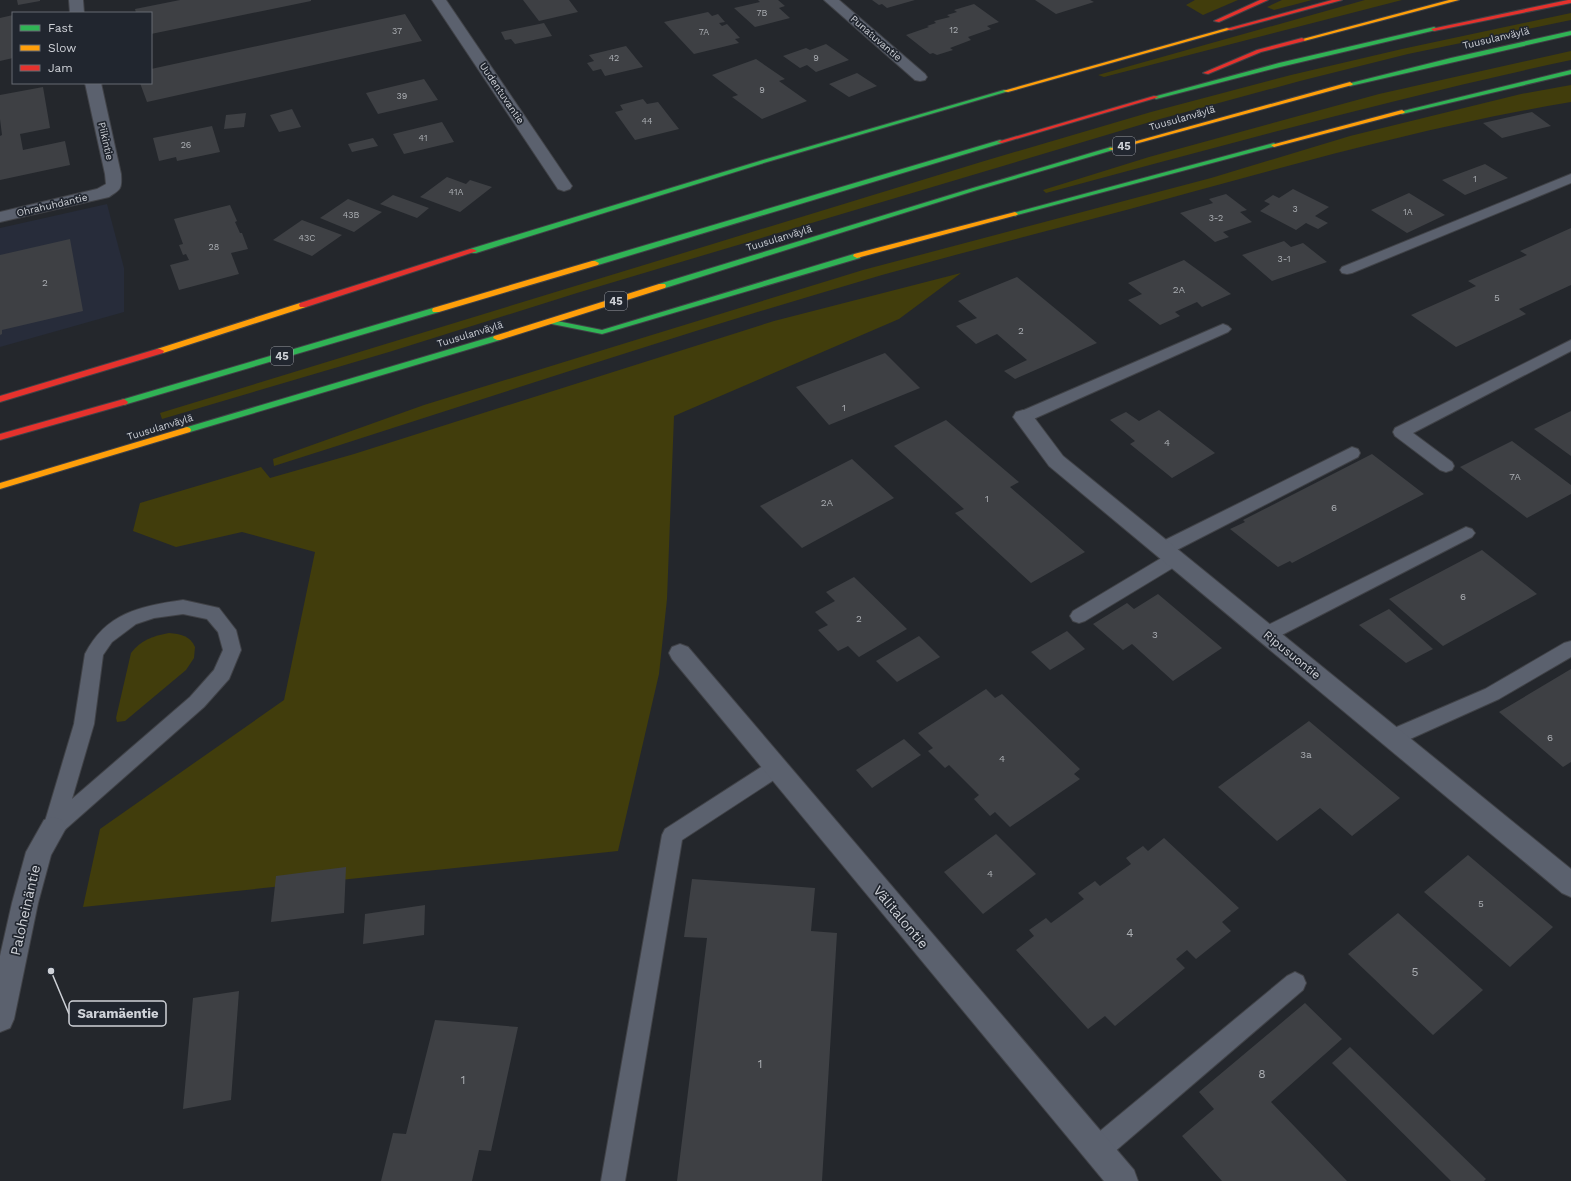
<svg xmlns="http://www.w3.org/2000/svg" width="1571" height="1181" font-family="'Work Sans',sans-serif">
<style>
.built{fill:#272c3a}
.green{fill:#413d0c}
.building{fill:#3e4044}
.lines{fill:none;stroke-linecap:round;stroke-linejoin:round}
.lane-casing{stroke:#404247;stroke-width:2}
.street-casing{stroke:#404247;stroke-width:2}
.fast-casing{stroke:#404247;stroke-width:2}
.slow-casing{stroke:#404247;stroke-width:2}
.jam-casing{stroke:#404247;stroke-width:2}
.lane{fill:#5b616e;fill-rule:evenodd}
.street{fill:#5b616e;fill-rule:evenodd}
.fast{fill:#30b455;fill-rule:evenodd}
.slow{fill:#ff9f0a;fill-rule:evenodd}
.jam{fill:#e5322d;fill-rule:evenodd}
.labels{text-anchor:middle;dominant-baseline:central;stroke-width:3.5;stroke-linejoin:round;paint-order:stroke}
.far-number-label{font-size:9px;fill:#abaeb3}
.far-street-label{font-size:10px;fill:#cfd2d8;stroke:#21262f}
.number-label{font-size:10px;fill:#abaeb3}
.shield{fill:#21262f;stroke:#9b9ea5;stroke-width:1}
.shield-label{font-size:11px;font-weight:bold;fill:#cfd2d8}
.street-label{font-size:12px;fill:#cfd2d8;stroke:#21262f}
.near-number-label{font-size:12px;fill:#abaeb3}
.near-street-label{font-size:14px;fill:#cfd2d8;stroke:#21262f}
.leader{fill:none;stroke:#cfd2d8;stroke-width:1.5}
.callout-dot{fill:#cfd2d8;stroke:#21262f;stroke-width:1.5}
.callout{fill:#21262f;stroke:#cfd2d8;stroke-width:1.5}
.callout-label{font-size:13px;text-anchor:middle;font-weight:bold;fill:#cfd2d8}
</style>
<rect width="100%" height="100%" fill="#24272c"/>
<polygon class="built" points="107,204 124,268 124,312 0,347 0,228"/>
<g class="green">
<polygon points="1195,0 1238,0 1203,15 1186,5"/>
<polygon points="1282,0 1312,0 1274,10 1267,7"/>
<polygon points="1365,0 1402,0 1104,77 1098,75"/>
<polygon points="1571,13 1571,20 1408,54 1300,81 1160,119 577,293 389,352 162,419 160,413 981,162 1151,112 1291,75 1402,49"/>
<path d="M1571,51v9c-177,38 -350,86 -525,133l-3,-3 106,-33 230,-63z"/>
<path d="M1571,85v17c-149,25 -295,67 -441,107 -83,22 -166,43 -248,66 -204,59 -406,127 -608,191l-1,-7 151,-54 439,-135 348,-92 139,-42 171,-42z"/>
<polygon points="961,273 899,319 674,416 667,599 659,674 618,851 83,907 100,829 284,700 315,552 242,532 176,547 133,531 140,503 261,467 270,478 354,454 774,321"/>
<path d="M169,633c12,1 21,3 26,14l-1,11 -8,12 -61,51 -8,1 -1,-4 15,-65c10,-13 22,-17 38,-20z"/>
</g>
<g class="building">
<polygon points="17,0 40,0 40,1 18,5"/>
<polygon points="180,0 311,0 311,1 151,34 151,13 136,13 135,9"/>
<polygon points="523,0 569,0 578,12 539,21"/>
<polygon points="758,0 778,0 785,6 779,8 790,18 755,27 734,8 760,2"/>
<polygon points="872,0 915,0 887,8 882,4 879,5"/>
<polygon points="1035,0 1090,0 1094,2 1056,14"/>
<polygon points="974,4 999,22 987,26 991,29 968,37 971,40 950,48 953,50 937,55 933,53 930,54 906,35 929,27 927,26 936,23 934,21 950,17 947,15 957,12 954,10"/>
<polygon points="708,12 712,16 718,14 725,22 719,23 722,26 727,24 740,38 735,39 739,43 694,54 664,22"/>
<polygon points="405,14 422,41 147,102 140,83 151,83 151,69"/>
<polygon points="13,15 13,58 0,61 0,18"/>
<polygon points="544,23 552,36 515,44 511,39 505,40 501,32"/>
<polygon points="826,44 849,60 816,72 807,65 800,68 783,56 806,48 810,50"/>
<polygon points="626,46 643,67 605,76 601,69 593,71 587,63 594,61 589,55"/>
<polygon points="756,59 785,79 779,81 807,101 762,119 732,97 738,95 712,75"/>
<polygon points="857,73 877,86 849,97 829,84"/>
<polygon points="424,79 438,100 378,114 366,93"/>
<polygon points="43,87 50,128 20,134 23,150 65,141 70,165 0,180 0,136 2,135 0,119 0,95"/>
<polygon points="643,99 647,104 658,102 679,129 635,140 615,112 623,110 620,105"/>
<polygon points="292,109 301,127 279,132 270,115"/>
<polygon points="1532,112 1551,126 1502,138 1483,123"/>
<polygon points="246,113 244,127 224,129 226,115"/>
<polygon points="442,122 454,142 404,154 393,134"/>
<polygon points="212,126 220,152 177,161 176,157 159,161 153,138"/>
<polygon points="373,138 378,146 352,152 348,144"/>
<polygon points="1485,164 1508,178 1465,195 1442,180"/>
<polygon points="447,177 466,184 470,180 492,187 460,212 420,197"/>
<polygon points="1293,189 1329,207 1315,216 1328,223 1318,229 1306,223 1296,230 1260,211 1270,204 1264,201 1273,195 1279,198"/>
<polygon points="1409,193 1445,215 1407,233 1371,210"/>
<polygon points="1226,194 1247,210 1240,212 1252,222 1223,232 1229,237 1215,242 1180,213 1213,203 1209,199"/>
<polygon points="393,195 429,208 417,218 380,204"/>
<polygon points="348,199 382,212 354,232 320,218"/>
<polygon points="230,205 237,221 235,222 240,233 242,233 248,249 231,253 239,274 179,290 170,265 189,260 186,254 183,255 179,245 183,244 174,219"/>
<polygon points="302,220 342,235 312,256 273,240"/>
<polygon points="1571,228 1571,285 1519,309 1526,314 1456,347 1411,315 1476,286 1468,281 1527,255 1520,251"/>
<polygon points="70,239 83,311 2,330 2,334 0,335 0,255"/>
<polygon points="1284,241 1291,247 1303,243 1327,262 1272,281 1242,255"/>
<polygon points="1184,260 1231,294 1202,307 1197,302 1175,312 1180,316 1160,325 1128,300 1142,294 1128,283"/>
<polygon points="1017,277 1097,343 1015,379 1004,371 1027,360 997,334 976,344 956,326 977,318 958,301"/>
<polygon points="885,353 920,388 829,425 796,387"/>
<polygon points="1159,410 1215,453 1172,478 1130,444 1135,441 1110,420 1126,412 1139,421"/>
<polygon points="1571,411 1571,456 1534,429"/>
<polygon points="946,420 1019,482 1010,487 1085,552 1031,583 955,513 964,509 894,446"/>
<polygon points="1512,441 1571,485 1571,494 1527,518 1460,467"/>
<polygon points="1372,454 1424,494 1292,563 1290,561 1278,567 1230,529 1245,522 1243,520"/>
<polygon points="852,459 894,498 802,548 760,506"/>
<polygon points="1482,550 1537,594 1443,646 1389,599"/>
<polygon points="854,577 907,629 859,657 848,646 838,651 818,630 828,625 815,612 835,601 826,592"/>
<polygon points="1158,594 1222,648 1173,681 1132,644 1123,650 1093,624 1127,603 1134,609"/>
<polygon points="1389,609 1433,649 1406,663 1359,625"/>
<polygon points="1067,631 1085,649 1050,670 1031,652"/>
<polygon points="919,636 940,657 897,682 876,661"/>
<polygon points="1571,669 1571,762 1563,767 1499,712"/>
<polygon points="986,689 995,698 1002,694 1080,769 1074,774 1080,779 1010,827 995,812 990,816 974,799 979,795 949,765 945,768 928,751 933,748 918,733"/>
<polygon points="1309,721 1400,798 1352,836 1320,808 1277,841 1218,787"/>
<polygon points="904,739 921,755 872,788 856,770"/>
<polygon points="996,834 1036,874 983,914 944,872"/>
<polygon points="1164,838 1239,908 1222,922 1231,931 1196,959 1187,950 1176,959 1185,968 1115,1026 1105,1016 1088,1029 1016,950 1034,936 1029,930 1046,918 1051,923 1084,899 1078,893 1095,881 1100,886 1131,864 1126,858 1143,846 1148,851"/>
<polygon points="1468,855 1553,927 1510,967 1424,892"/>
<polygon points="346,867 344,913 271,922 276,876"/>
<polygon points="692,879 815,888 811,931 837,933 822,1181 677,1181 707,938 684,937"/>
<polygon points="425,905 424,935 363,944 365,914"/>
<polygon points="1398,913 1483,990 1433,1035 1348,954"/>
<polygon points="239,991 231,1100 183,1109 193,998"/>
<polygon points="1305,1003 1342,1039 1271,1102 1347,1181 1222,1181 1182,1136 1214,1109 1199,1092"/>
<polygon points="435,1020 518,1027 491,1151 479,1150 472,1181 381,1181 393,1133 406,1134"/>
<polygon points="1350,1047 1486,1179 1484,1181 1451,1181 1332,1063"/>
</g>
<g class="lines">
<defs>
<g id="lane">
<polygon points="1571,174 1571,183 1352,273 1347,274 1342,273 1340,270 1342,267"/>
<polygon points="1223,324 1228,326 1231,329 1228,332 1029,421 1023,422 1017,421 1015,417 1017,413"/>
<polygon points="1571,340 1571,351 1413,433 1452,462 1454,466 1452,470 1446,472 1440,470 1395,436 1393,432 1395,428"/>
<polygon points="1352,447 1358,449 1360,453 1358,457 1171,553 1175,551 1181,553 1184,558 1181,563 1085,621 1079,623 1073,621 1070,616 1073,611 1168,554 1163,555 1157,554 1154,549 1157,544"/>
<polygon points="1466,527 1472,529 1475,533 1472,537 1274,639 1267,641 1260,639 1258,634 1260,629"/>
<path d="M183,600l36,8 17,22 5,20 -12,29 -25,28 -144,127 -7,3 -7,-3 -3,-6 31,-104 11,-70c21,-41 55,-48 98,-54zM183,614l24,5 11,13 5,18 -9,20 -24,27 -118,102 22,-75 9,-69 9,-13 24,-18 18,-6z"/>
<polygon points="1571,641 1571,657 1499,699 1399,744 1392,746 1385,744 1382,738 1385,732 1485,689 1564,643"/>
<polygon points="776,760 783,762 786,768 783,774 682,840 625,1181 601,1181 662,835 665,829 769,762"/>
<polygon points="1295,972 1303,976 1306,983 1303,990 1106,1159 1097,1162 1088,1159 1085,1150 1088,1141 1287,976"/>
</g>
<g id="street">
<polygon points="69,0 83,0 84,13 70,13"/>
<polygon points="432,0 446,0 572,186 570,189 564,191 558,189"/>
<polygon points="824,0 839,0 925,74 927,77 925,80 920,81 915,80"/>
<path d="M85,83h16l20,91c1,15 0,15 -12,23l-109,25v-10l97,-23 9,-5 -1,-10z"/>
<polygon points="1023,410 1030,412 1063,456 1571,869 1571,897 1562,893 1049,466 1013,417 1016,412"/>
<polygon points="680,644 688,647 1134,1170 1138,1181 1104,1181 672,659 669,653 672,647"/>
<polygon points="53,817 62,820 66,828 51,855 38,903 14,1019 10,1028 0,1032 0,956 12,903 26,852 44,820"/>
</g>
<g id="fast">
<polygon points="1434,27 1436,28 1436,30 1280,67 1156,99 1153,97 1279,63"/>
<polygon points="1571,31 1571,35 1350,86 1347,84 1451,58"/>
<polygon points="1571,70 1571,74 1402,114 1399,112"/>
<polygon points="1004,90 1009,91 767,162 476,253 473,253 469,251 470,249 763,160"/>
<polygon points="1000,140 1002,141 1002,143 598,265 595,265 591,263 592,261"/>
<polygon points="1274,143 1277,145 1276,146 1017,215 1015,216 1012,214 1013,213"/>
<polygon points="1111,147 1114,149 1113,150 977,190 665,288 659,288 658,286 659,284 973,188"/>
<polygon points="854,254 857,254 861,256 860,258 602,334 552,324 548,322 552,320 602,330"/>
<polygon points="433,308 439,308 440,310 439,312 127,404 124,405 120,402 121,400"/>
<polygon points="494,336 497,336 501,338 500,340 190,432 184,432 183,430 184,428"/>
</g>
<g id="slow">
<polygon points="1449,0 1459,0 1304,41 1299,40"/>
<polygon points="1227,28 1232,29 1008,92 1003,91"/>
<polygon points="1350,82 1353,84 1352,85 1113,150 1108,149"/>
<polygon points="1402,110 1405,112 1404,113 1274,147 1271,145"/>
<polygon points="1015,212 1018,214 1017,215 857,258 853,256 854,254"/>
<polygon points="592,261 595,261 599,263 598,265 439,312 433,312 432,310 433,308"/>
<polygon points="659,284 665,284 666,286 665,288 500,340 497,340 493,338 494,336"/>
<polygon points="300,303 306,303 307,305 306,307 163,353 160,353 156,351 157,349"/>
<polygon points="187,427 190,428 191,430 190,432 0,489 0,483"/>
</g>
<g id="jam">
<polygon points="1260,0 1268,0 1219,22 1214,21"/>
<polygon points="1332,0 1342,0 1231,30 1226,29"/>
<polygon points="1568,0 1571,0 1571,3 1434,31 1431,29"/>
<polygon points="1302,38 1305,40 1304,41 1261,52 1208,74 1203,73 1257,50"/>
<polygon points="1154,96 1159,97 1002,143 997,142"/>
<polygon points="470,249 473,249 477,251 306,307 300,307 299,305 300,303"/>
<polygon points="157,349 160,349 164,351 163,353 0,402 0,396"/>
<polygon points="124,399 128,402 127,404 0,440 0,434"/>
</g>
</defs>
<use href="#lane" class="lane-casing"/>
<use href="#street" class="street-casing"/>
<use href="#fast" class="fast-casing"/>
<use href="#slow" class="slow-casing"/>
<use href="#jam" class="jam-casing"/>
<use href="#lane" class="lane"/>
<use href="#street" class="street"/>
<use href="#fast" class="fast"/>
<use href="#slow" class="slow"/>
<use href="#jam" class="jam"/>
</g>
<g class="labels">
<g class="far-number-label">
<text x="762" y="13">7B</text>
<text x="954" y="30">12</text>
<text x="397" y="31">37</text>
<text x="704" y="32">7A</text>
<text x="614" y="58">42</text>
<text x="816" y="58">9</text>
<text x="762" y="90">9</text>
<text x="402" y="96">39</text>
<text x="647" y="121">44</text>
<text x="423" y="138">41</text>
<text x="186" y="145">26</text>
<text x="1475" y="179">1</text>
<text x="456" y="192">41A</text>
<text x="1295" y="209">3</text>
<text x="1408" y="212">1A</text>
<text x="351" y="215">43B</text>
<text x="1216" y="218">3-2</text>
<text x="307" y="238">43C</text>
<text x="214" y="247">28</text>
<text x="1284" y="259">3-1</text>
</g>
<g class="far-street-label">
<text transform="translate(876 38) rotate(41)">Punatuvantie</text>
<text transform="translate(1496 38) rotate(-13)">Tuusulanväylä</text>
<text transform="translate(502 93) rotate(56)">Uudentuvantie</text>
<text transform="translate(1182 118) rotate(-16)">Tuusulanväylä</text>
<text transform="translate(106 141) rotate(77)">Piikintie</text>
<text transform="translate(52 205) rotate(-13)">Ohrahuhdantie</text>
<text transform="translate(779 238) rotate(-17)">Tuusulanväylä</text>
<text transform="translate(470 334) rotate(-17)">Tuusulanväylä</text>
<text transform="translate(160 427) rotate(-17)">Tuusulanväylä</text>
</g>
<g class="number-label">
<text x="45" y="282">2</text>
<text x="1179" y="289">2A</text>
<text x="1497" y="297">5</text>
<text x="1021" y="330">2</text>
<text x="844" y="407">1</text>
<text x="1167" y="442">4</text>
<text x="1515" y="476">7A</text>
<text x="987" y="498">1</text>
<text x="827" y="502">2A</text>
<text x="1334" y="507">6</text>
<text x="1463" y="596">6</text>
<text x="859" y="618">2</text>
<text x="1155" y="634">3</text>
<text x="1550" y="737">6</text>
<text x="1306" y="754">3a</text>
<text x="1002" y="758">4</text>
<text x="990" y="873">4</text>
<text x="1481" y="903">5</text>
</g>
<g class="shield">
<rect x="1113" y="137" width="22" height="18" rx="3"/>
<rect x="605" y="292" width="22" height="18" rx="3"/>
<rect x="271" y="347" width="22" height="18" rx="3"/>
</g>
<g class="shield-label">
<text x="1124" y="146">45</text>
<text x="616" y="301">45</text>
<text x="282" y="356">45</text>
</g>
<g class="street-label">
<text transform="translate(1292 655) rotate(39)">Ripusuontie</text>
</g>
<g class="near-number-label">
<text x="1130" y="933">4</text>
<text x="1415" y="972">5</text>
<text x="760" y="1064">1</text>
<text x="1262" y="1074">8</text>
<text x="463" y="1080">1</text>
</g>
<g class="near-street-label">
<text transform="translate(25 910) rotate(-77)">Paloheinäntie</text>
<text transform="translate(901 917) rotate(50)">Välitalontie</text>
</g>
</g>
<path class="leader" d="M51 971L69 1014"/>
<circle class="callout-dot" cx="51" cy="971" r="4"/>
<rect class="callout" x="69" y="1001" width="97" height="25" rx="4"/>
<g class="callout-label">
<text x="118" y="1018">Saramäentie</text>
</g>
<rect x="12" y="12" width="140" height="72" fill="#21262f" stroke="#676b73"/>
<rect x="20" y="25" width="20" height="6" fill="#30b455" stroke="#676b73"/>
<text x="48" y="32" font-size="12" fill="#cfd2d8">Fast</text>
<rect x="20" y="45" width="20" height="6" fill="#ff9f0a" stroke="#676b73"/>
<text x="48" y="52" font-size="12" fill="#cfd2d8">Slow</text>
<rect x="20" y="65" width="20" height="6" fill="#e5322d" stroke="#676b73"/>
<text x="48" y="72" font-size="12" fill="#cfd2d8">Jam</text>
</svg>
